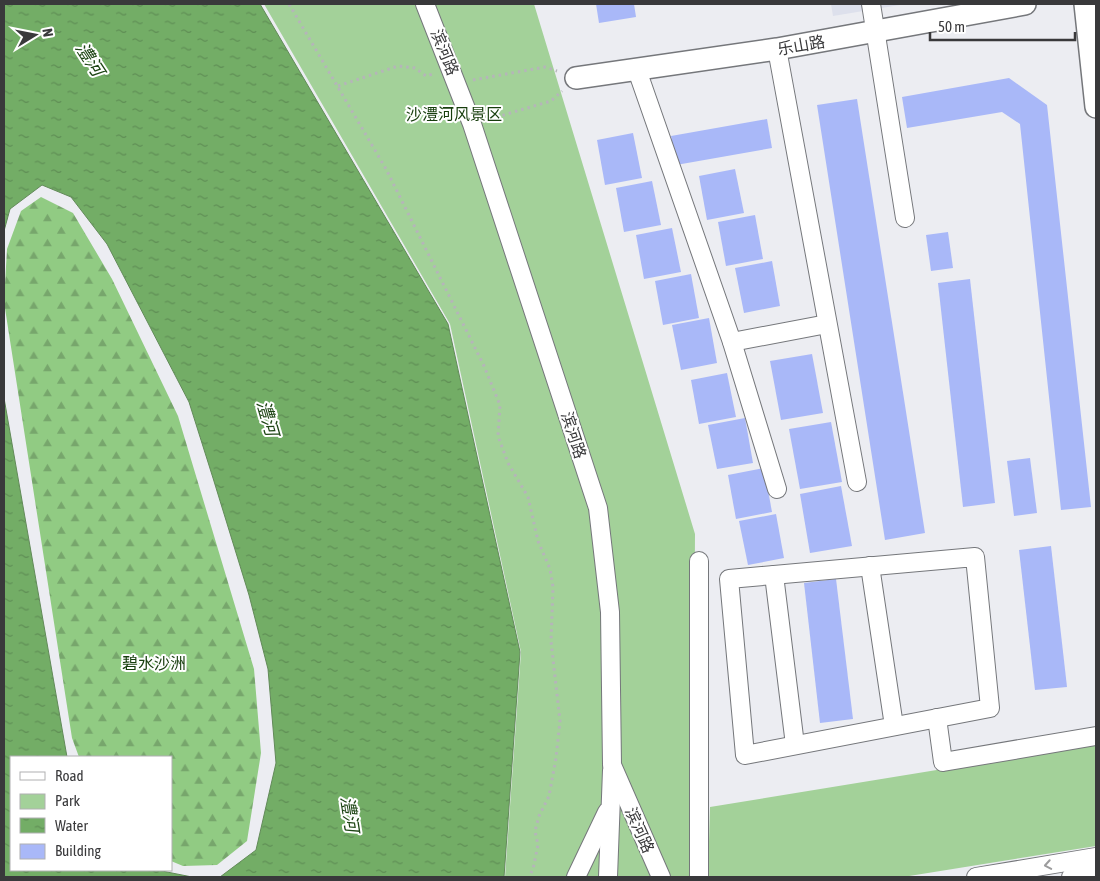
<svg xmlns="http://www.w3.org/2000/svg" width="1100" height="881" font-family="'Asap Condensed','Noto Sans SC',sans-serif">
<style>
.built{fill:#dde0ec}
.forest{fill:url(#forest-firs)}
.park{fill:#a3d199}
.water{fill:url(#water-ripples);stroke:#628a59}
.building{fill:#a9b8f8}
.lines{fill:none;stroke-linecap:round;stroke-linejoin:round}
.minor-casing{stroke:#75777b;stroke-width:20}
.tertiary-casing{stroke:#75777b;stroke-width:24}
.path{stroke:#b5b5b9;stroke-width:3;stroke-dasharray:2.5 4;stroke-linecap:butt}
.minor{stroke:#fff;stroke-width:18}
.tertiary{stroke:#fff;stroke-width:21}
.oneway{stroke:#9c9c9d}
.labels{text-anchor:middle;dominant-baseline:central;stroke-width:4;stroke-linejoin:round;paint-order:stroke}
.street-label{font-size:16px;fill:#39393b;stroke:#fff}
.park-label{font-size:16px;fill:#163d0c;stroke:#fff}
.water-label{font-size:18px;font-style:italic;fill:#1e4515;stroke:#fff}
</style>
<defs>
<pattern id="forest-firs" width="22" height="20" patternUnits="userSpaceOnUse" patternTransform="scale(1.25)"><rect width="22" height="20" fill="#91cb83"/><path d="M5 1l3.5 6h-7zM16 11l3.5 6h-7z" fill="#77a66c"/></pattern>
<pattern id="water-ripples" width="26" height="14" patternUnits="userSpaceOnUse" patternTransform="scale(1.25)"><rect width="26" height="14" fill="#73ad66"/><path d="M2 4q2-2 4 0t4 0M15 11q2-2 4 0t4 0" fill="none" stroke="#5f8e55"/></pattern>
</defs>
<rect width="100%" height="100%" fill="#ecedf2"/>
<polygon class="built" points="831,4 906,4 833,16"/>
<polygon class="forest" points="41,197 73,213 112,279 178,416 254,669 261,753 247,841 217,865 183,866 171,861 171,757 79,757 72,738 4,302 7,249 21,211"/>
<g class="park">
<polygon points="264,4 534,4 695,534 693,877 505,877 521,652 450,324"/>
<polygon points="1096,744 1096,846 903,877 708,877 710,807"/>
</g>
<g class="water">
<polygon points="4,4 260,4 448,324 520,652 504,877 220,877 256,850 276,763 268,669 249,595 213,478 189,402 107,244 71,197 42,185 10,209 4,231"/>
<polygon points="4,398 67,757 11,757 11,870 157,870 192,877 4,877"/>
</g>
<g class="building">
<polygon points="596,4 634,4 636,17 599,23"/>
<polygon points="1009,78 1047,105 1091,507 1061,510 1020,124 1002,112 907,128 902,97"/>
<polygon points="857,99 925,533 885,540 817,105"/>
<polygon points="767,119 772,148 676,165 671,136"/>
<polygon points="633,133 642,178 605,185 597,140"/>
<polygon points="735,169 744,213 707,220 699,176"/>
<polygon points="652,181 661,225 624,232 616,188"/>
<polygon points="755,215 763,259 726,266 718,222"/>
<polygon points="672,228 681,272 644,279 636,235"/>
<polygon points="948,232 953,268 931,271 926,235"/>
<polygon points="772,261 780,306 744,313 735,268"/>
<polygon points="691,274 699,318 663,325 655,281"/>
<polygon points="970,279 995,503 963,507 938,283"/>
<polygon points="709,318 717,363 681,370 672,325"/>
<polygon points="812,354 823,413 781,420 770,361"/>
<polygon points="727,373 736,417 699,424 691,380"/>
<polygon points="745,418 753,463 717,469 708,425"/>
<polygon points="831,422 842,482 800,489 789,429"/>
<polygon points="1030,458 1037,513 1014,516 1007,461"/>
<polygon points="764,468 772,512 736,519 728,475"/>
<polygon points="841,486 852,546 810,553 800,494"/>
<polygon points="776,514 784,558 748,565 739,521"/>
<polygon points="1051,546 1067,687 1035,690 1019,550"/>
<polygon points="836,579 853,719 820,723 804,583"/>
</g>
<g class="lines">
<defs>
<g id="minor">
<polyline points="425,4 472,124 598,508 610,612 612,765 661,877"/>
<polyline points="871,4 905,218"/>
<polyline points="777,49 857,482"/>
<polyline points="637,70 732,342 777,489"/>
<polyline points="732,342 827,324"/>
<polygon points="975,557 990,708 745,755 729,579"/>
<polyline points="699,561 699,877"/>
<polyline points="870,566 894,726"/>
<polyline points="774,575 795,745"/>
<polyline points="937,718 943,762 1096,736"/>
<polyline points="576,877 607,812"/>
<polyline points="608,877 612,770"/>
<polyline points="976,877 1096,857"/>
<polyline points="1071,877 1096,873"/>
</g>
<g id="tertiary">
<polyline points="1085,4 1096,107"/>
<polyline points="576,78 777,49 1025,4"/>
</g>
</defs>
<use href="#minor" class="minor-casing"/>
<use href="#tertiary" class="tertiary-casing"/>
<g class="path">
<polyline points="289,4 386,169 484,366 500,405 498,436 508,463 528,497 538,541 550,569 553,587 551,641 560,721 556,758 549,796 539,816 535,831 538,845 533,869 529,877"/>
<polyline points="473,80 545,67 557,71"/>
<polyline points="338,86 398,66 415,68 426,76 433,74"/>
<polyline points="490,119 551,101 562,91"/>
</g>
<use href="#minor" class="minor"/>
<use href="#tertiary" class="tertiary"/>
</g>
<defs><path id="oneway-chevron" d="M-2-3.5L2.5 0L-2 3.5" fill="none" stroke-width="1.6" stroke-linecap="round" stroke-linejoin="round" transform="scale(1.25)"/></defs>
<use class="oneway" href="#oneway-chevron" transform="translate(1048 865) rotate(170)"/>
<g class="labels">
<g class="street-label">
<text transform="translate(801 45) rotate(-10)">乐山路</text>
<text transform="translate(445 52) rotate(68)">滨河路</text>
<text transform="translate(574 435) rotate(72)">滨河路</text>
<text transform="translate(640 830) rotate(66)">滨河路</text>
</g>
<g class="park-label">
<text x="454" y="114">沙澧河风景区</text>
<text x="154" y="663">碧水沙洲</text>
</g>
<g class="water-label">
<text transform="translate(90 59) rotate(57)">澧河</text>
<text transform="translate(268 418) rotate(74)">澧河</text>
<text transform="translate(350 814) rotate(81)">澧河</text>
</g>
</g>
<rect width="1100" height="881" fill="none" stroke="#39393b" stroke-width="10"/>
<rect x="10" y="756" width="162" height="115" fill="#ffffff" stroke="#b0b0b1"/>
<rect x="20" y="772" width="25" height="8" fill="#ffffff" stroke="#b0b0b1"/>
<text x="55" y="781" font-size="15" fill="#39393b">Road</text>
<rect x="20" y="794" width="25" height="15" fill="#a3d199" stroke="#b0b0b1"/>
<text x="55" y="806" font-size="15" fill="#39393b">Park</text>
<rect x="20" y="818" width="25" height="15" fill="url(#water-ripples)" stroke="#b0b0b1"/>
<text x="55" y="831" font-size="15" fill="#39393b">Water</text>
<rect x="20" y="844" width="25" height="15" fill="#a9b8f8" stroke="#b0b0b1"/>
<text x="55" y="856" font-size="15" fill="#39393b">Building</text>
<g transform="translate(35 35) rotate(80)" stroke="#ffffff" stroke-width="4" paint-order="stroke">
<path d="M0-4L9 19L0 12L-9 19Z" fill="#39393b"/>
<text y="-8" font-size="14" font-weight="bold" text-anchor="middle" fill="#39393b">N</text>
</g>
<path d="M930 32v8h145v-8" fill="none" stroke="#39393b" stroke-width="2.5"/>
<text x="938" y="32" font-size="15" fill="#39393b" stroke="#ffffff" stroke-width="4" paint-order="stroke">50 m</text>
</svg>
